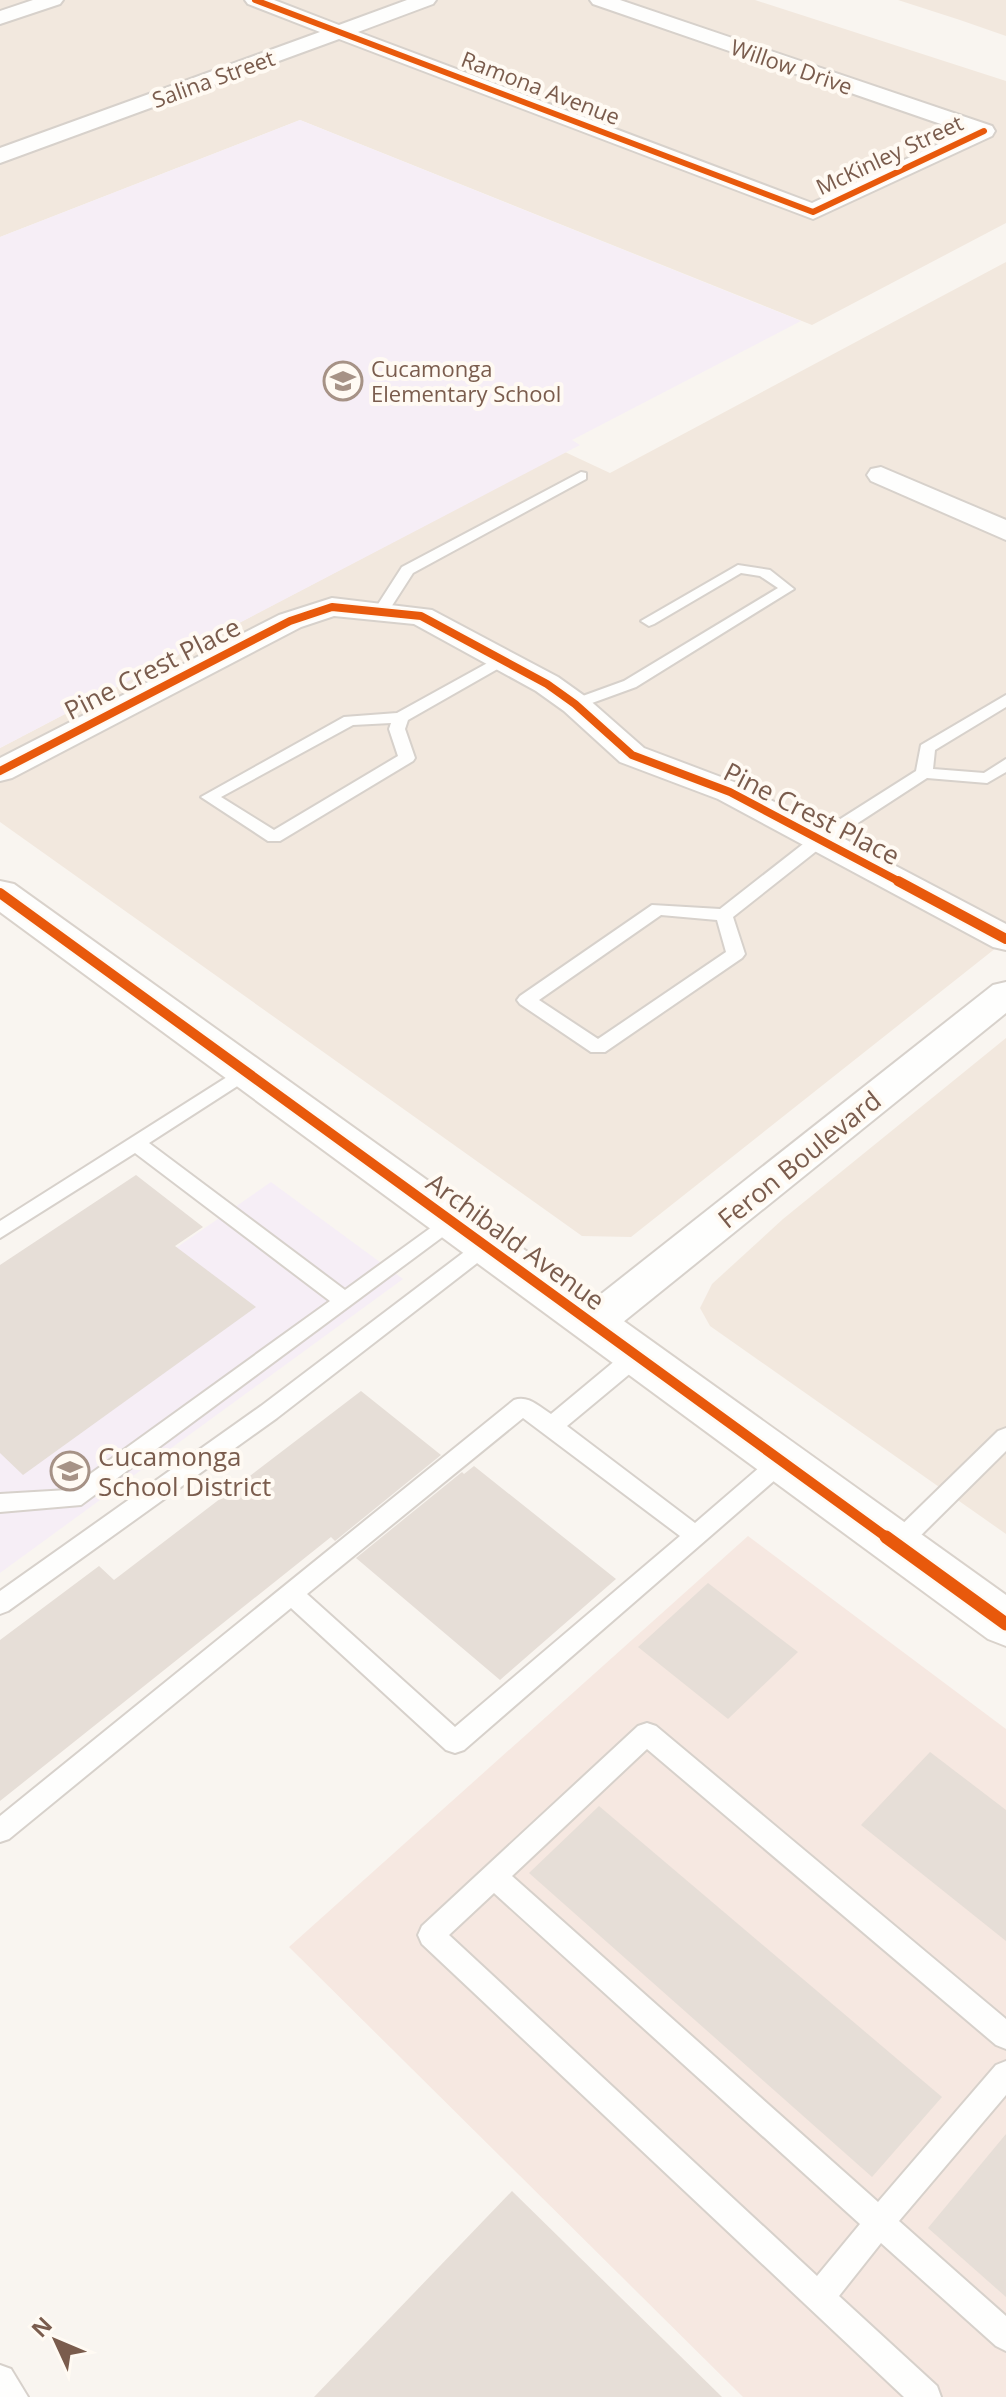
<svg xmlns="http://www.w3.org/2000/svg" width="1006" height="2397" font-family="'Open Sans',sans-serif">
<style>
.residential{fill:#f2e8de}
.commercial{fill:#f6e8e1}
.education{fill:#f6eef6}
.building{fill:#e6ded7}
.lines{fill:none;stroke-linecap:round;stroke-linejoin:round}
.service-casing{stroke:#d7d1cb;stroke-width:4}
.minor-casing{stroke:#d7d1cb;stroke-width:4}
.secondary-casing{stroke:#d9d2cb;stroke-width:4}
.service{fill:#fefefd;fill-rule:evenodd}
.minor{fill:#fefefd;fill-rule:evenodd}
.secondary{fill:#fefefd;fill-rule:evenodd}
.cycleway-far3-casing{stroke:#fffaf3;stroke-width:9}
.cycleway-far2-casing{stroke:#fffaf3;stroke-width:12}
.cycleway-far1-casing{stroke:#fffaf3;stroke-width:15}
.cycleway-casing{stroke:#fffaf3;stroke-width:18}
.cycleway-far3{stroke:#e8590c;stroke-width:6}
.cycleway-far2{stroke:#e8590c;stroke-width:8}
.cycleway-far1{stroke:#e8590c;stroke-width:10}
.cycleway{stroke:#e8590c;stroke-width:13}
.labels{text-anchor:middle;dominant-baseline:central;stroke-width:8;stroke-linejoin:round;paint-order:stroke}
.far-street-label{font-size:22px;fill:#7a5c4d;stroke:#fffaf3}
.far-poi-label{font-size:22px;fill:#7a5c4d;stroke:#fffaf3;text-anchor:start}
.street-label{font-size:26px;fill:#7a5c4d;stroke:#fffaf3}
.poi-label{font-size:26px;fill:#7a5c4d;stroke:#fffaf3;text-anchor:start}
</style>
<rect width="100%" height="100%" fill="#f9f5f0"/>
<g class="residential">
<polygon points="0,0 755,0 1006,81 1006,223 812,325 300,120 0,237"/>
<polygon points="898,0 1006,0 1006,36 960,20"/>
<polygon points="1006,262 1006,940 631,1237 582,1236 0,822 0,748 565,452 610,473"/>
<polygon points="1006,1038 1006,1534 710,1326 700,1308 712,1284 783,1219"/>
</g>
<polygon class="commercial" points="748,1536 1006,1729 1006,2397 743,2397 289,1947"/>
<g class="education">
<polygon points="300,120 801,321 572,440 580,445 0,748 0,237"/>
<polygon points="271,1182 403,1279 0,1573 0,1370"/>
</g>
<g class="building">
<polygon points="136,1175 203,1227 175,1246 256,1307 23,1475 0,1453 0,1265"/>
<polygon points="361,1391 441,1455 335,1541 331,1537 0,1801 0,1640 99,1566 114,1580"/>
<polygon points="474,1466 616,1579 500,1680 356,1558 462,1472 464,1474"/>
<polygon points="708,1583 798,1652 728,1719 638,1647"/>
<polygon points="930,1752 1006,1810 1006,1941 861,1825"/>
<polygon points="599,1806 942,2097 872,2177 529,1873"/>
<polygon points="1006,2134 1006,2297 928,2228"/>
<polygon points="512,2191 722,2397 314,2397"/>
</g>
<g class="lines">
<defs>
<g id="service">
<polygon points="581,472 586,473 586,479 413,573 386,615 381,617 373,612 402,567"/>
<polygon points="738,565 770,570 794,589 636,687 581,707 569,707 569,701 624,681 778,588 760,576 741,573 654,624 649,626 641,621"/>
<path d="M502,655l8,5 -2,3 -100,57 -3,9 10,29 -2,3 -133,80h-12l-67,-44 143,-80 53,-4zM391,723l-2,6 9,27 -124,74 -53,-33 132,-72z"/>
<path d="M1006,695v12l-71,43 -2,19 51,4 22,-14v13l-19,11 -60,-5 -103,67 -91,72 12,37 -3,4 -137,94h-14l-71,-48 -3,-4 3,-4 132,-91 68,4 92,-72 104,-66 5,-26zM661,915l56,5 9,32 -128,87 -59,-39z"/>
<polygon points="246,1065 253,1066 255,1071 253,1076 149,1143 345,1290 447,1216 461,1216 464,1221 81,1505 0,1512 0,1494 68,1490 330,1301 135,1153 0,1238 0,1221"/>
<polygon points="487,1238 494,1240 497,1245 494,1250 277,1418 8,1611 0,1614 0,1591 261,1406 480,1240"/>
<path d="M636,1348l8,2 3,6 -3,6 -77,64 128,97 79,-68 8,-3 8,3 3,6 -3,6 -326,283 -9,3 -9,-3 -155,-142 -282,231 -9,3v-26l514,-416c15,-5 25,7 37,14l77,-64zM523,1418l157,118 -225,191 -148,-133z"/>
<polygon points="1006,1428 1006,1451 905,1551 897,1553 889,1551 886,1544 889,1537 998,1431"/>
<path d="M647,1723l9,3 350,293v30l-10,-4 -349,-296 -135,127 366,326 118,-137 10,-4v34l-107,126 107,95v35l-10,-5 -115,-103 -42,53 98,90 4,11h-37l-482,-453 -4,-9 4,-9 216,-200zM494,1893l366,331 -43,52 -368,-341z"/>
<polygon points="0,2365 11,2369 28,2397 0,2397"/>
</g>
<g id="minor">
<polygon points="33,0 63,0 60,4 0,24 0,11"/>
<polygon points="245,0 274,0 339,25 407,0 436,0 433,4 358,32 812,203 964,132 593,4 590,0 620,0 992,126 995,131 992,136 813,219 339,39 0,163 0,148 320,32 248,4"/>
<polygon points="881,467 1006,520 1006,540 871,481 867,475 871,469"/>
<polygon points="332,598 432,610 558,677 586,697 644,748 742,785 1006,924 1006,950 993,947 718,799 620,762 564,711 536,691 414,624 334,616 301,627 12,778 0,781 0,758 279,615"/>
<polygon points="1006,982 1006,1013 607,1335 592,1340 577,1335 571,1324 577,1313 993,985"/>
</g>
<polygon id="secondary" points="0,881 14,884 1006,1595 1006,1646 988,1639 0,912"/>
</defs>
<use href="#service" class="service-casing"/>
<use href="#minor" class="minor-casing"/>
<use href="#secondary" class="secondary-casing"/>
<use href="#service" class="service"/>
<use href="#minor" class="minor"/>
<use href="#secondary" class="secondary"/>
<defs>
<polyline id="cycleway-far3" points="255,0 813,212 984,131"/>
<polyline id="cycleway-far2" points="0,771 290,621 332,607 421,616 547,684 575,704 632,755 730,792 902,883"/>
<g id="cycleway-far1">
<polyline points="898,881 1006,939"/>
<polyline points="0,893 889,1539"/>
</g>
<polyline id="cycleway" points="886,1537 1006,1624"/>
</defs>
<use href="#cycleway-far3" class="cycleway-far3-casing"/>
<use href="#cycleway-far2" class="cycleway-far2-casing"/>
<use href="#cycleway-far1" class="cycleway-far1-casing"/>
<use href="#cycleway" class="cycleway-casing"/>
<use href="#cycleway-far3" class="cycleway-far3"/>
<use href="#cycleway-far2" class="cycleway-far2"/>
<use href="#cycleway-far1" class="cycleway-far1"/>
<use href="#cycleway" class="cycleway"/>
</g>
<defs>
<symbol id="school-ring" viewBox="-11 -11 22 22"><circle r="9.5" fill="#fffaf3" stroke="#a69286" stroke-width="1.5"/><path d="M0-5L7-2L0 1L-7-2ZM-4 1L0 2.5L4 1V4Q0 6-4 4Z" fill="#a69286"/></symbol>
</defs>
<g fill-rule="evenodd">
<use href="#school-ring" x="321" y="359" width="44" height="44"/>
<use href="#school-ring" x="48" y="1449" width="44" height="44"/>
</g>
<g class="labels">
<g class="far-street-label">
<text transform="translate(792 66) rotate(19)">Willow Drive</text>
<text transform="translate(213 78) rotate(-20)">Salina Street</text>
<text transform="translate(541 87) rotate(21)">Ramona Avenue</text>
<text transform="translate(889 154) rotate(-25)">McKinley Street</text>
</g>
<g class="far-poi-label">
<text x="371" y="368">Cucamonga<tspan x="371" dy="25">Elementary School</tspan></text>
</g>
<g class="street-label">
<text transform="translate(152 668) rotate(-27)">Pine Crest Place</text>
<text transform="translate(812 813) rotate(27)">Pine Crest Place</text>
<text transform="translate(799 1159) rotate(-39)">Feron Boulevard</text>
<text transform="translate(516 1241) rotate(36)">Archibald Avenue</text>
</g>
<g class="poi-label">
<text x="98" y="1456">Cucamonga<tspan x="98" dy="30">School District</tspan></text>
</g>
</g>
<g transform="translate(56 2341) rotate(314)" stroke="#fffaf3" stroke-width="6" paint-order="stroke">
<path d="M0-6L14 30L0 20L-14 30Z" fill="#7a5c4d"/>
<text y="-12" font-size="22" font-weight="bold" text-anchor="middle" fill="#7a5c4d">N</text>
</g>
</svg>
